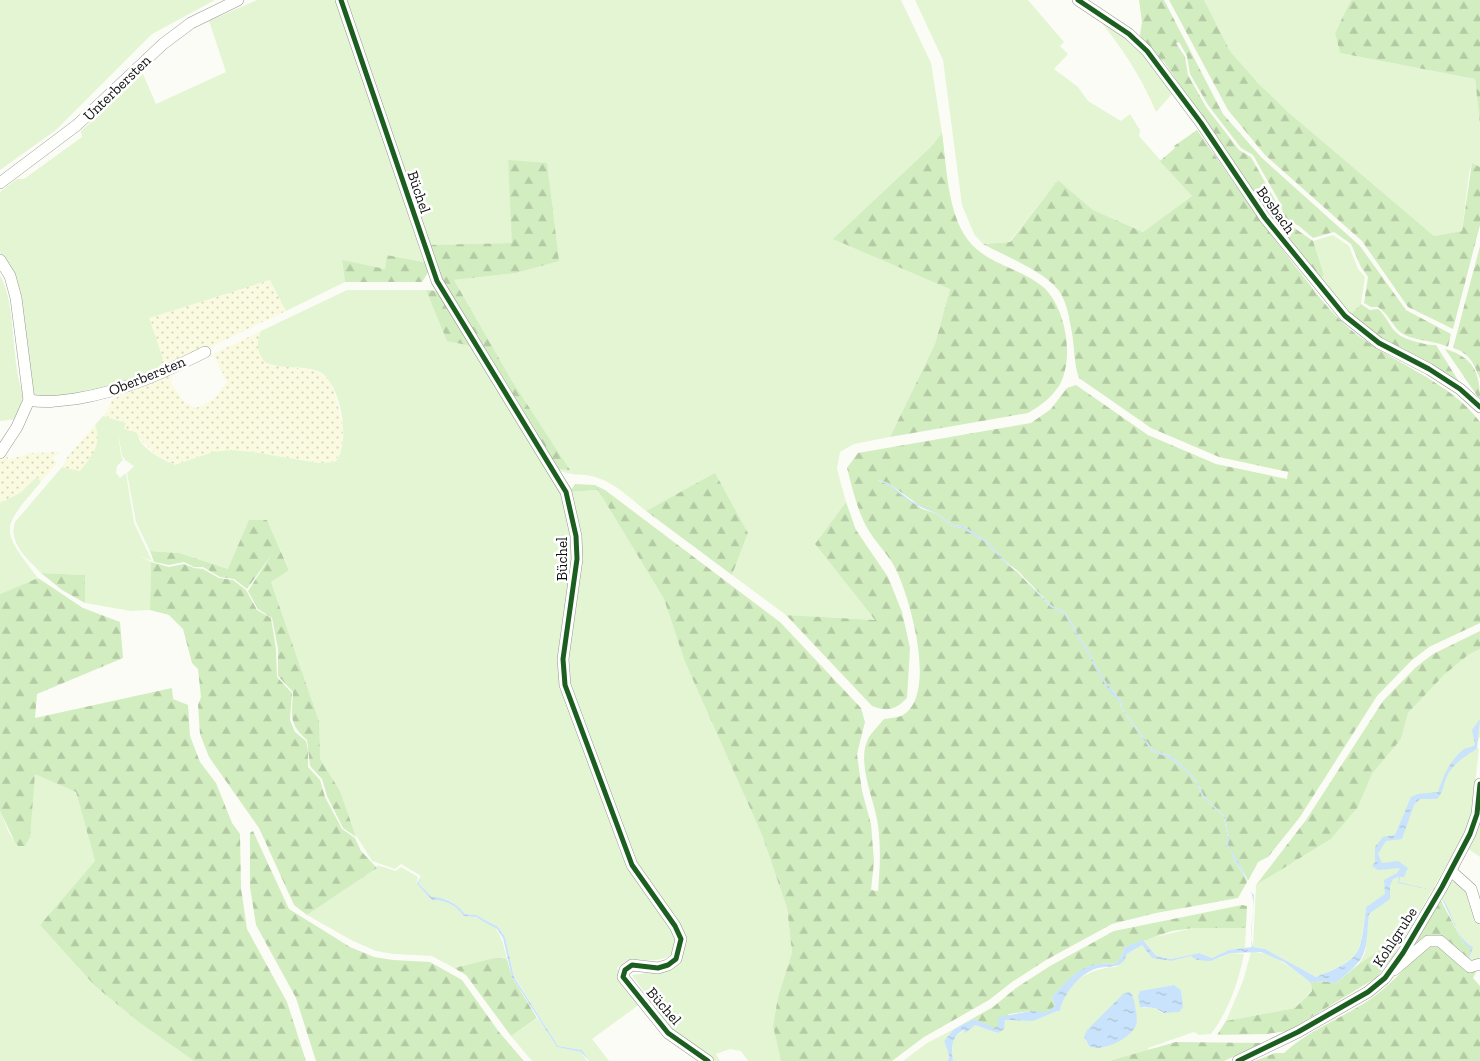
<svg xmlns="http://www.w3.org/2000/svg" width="1480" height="1061" font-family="'Zilla Slab',serif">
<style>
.farmland{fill:url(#farmland-dots)}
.grass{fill:#e3f5d3;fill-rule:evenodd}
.forest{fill:url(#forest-firs)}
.water{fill:url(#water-ripples)}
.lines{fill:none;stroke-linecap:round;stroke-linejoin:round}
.minor-casing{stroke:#969694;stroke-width:12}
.minor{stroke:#fffffe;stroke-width:11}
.cycleway-casing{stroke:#fff;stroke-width:8}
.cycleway{stroke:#1b5e20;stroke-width:5}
.labels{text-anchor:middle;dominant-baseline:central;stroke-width:5;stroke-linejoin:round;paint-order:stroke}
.street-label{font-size:15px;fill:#101010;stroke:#fff}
</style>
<defs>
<pattern id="farmland-dots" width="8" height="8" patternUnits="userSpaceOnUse" patternTransform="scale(1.25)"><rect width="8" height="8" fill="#fafae1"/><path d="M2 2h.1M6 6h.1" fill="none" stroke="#d5d5c0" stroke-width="1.8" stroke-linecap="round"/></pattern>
<pattern id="forest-firs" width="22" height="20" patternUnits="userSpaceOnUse" patternTransform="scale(1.25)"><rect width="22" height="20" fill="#d2edc0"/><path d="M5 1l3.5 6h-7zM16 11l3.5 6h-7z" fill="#b3caa4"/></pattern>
<pattern id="water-ripples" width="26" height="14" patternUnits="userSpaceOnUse" patternTransform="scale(1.25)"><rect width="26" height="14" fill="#c8e3fb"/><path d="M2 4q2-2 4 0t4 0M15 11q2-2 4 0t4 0" fill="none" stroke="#abc2d6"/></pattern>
</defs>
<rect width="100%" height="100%" fill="#fcfcf6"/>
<g class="farmland">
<polygon points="270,280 286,311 156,373 148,318"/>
<polygon points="261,331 258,341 270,365 316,370 329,379 334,390 343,426 342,449 335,462 319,463 253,452 231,450 207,454 175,465 156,455 137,436 124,429 126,423 103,416 108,410 112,399 173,374 171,383 185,403 196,408 214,399 227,382 213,354"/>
<polygon points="95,425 99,434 93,455 80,471 62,467 68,456"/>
<polygon points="0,451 5,453 9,460 30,453 60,452 53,458 57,463 41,482 37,477 20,493 0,503"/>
</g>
<g class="grass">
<polygon points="0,0 215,0 152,34 56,130 0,170"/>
<polygon points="257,0 337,0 424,262 388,255 385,269 342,261 345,282 286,311 270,280 149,318 163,359 156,373 88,394 39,397 34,393 4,259 0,252 0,192 17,179 24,179 82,137 81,131 143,74 156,104 226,72 209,21"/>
<path d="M344,0h557l30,63 11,70 -12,15 20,141 -15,55 -45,93 -36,7 -14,8 -3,17 9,33 -31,42 60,76 -89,-5 -54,-40 16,-42 -33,-59 -69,37c-15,-12 -30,-27 -48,-33 -16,-6 -24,0 -41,-9l13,1 -58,-89 -58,-101 62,-7 42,-12 -50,-101 5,83 -86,2z"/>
<polygon points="915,0 1028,0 1064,42 1060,46 1068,54 1054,69 1078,87 1088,101 1121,121 1130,114 1140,130 1139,136 1192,196 1143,232 1093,210 1058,180 1009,242 983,244 974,234 962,205 943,60"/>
<polygon points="1204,0 1351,0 1335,33 1340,53 1475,79 1480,125 1480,167 1472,163 1469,173 1462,231 1434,236 1288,112 1258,83 1230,51"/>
<path d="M1096,16l31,22 17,16 29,39 -17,19c-15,-36 -35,-66 -60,-96z"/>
<polygon points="1333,235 1349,246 1358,269 1365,277 1361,304 1351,314 1319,279 1324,275 1313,241"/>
<path d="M0,275c18,33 9,87 25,124l-8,20 -17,2z"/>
<path d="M347,290h79l6,14 40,42 82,130 12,29 8,54 -14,106 60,186 56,87 -5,17c-21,13 -37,-5 -54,13l23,36 -48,35 17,22h-20l-7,-11 -24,-4 -44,-70 -9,-39 -7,-10 -22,-12 -11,-1c-9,-11 -17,-17 -33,-16l-13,-14 2,-8 -20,-12 -6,5 -23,-8 -18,-29 -14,-41 -18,-24 -3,-15v-31l-48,-139 18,-13 -22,-49 -39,49 -49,-16 -29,-2 -14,-29 -9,-49 7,-7 -9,-6 -3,-5 -4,-22 3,22 2,5 -6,6 -1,7 4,5 6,-5 8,50 18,38 -12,-5 11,6 -1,48 -19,1 -46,-8 -1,-28 -43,-2c-14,-15 -33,-30 -26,-51l47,-55 18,4c11,-14 23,-28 15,-46l8,-9 23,7 -2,6 13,4c3,16 25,26 38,32l38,-13 18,-2 22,2 66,11 16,-1c17,-17 6,-82 -17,-91 -16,-6 -36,-1 -53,-9 -8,-9 -9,-19 -4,-31z"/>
<path d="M37,477l4,5c-41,48 -41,46 -3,96l-38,16v-91l20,-10z"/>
<polygon points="598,490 664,599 685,662 762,835 787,908 792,952 778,997 773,1026 781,1061 748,1061 741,1051 730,1049 716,1054 720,1061 715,1061 676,1036 632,975 655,972 684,950 626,847 570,691 566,666 579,585 570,492"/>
<path d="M1480,649v88l-7,14 6,-3 -7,65 -7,19 -31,55 2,3h-4l-37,64 -10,-6 -26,16 6,-11 4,-39 20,-15 1,-13 3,-7 6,-2v-4l-15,10 2,11 -20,13c-7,48 -2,50 -50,70l-51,-28 -12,-2 3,-62 75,-46 27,-32 14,-33 29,-35 7,-26 36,-38 24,-20z"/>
<polygon points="35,773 76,792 95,861 40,925 95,986 140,1023 194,1061 0,1061 0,811 9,833 18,846 28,841"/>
<polygon points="1480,816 1480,857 1467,848"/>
<path d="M377,865l19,6 5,-4 17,10 -1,7 15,16c15,0 23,5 32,16 32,2 37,16 43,43l-13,-1 -40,10 -22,-12 -39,-2 -17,-3 -23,-10 -46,-26 70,-47z"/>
<polygon points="1457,881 1467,892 1474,914 1480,925 1480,958 1475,963 1473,962 1441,897 1450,882"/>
<polygon points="1222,927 1246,927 1245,948 1229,950 1212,958 1199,953 1171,959 1156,956 1143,940 1193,928"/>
<path d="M1142,945l10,13 19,3 20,-5 6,4 23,-2 11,-5 13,1c-6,29 -15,56 -33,80l-12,1 -5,-3 -46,16 1,4 -40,9h-156c-3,-25 2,-26 22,-36l23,8 7,-13 28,1 27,-11c6,-28 29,-42 56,-43l11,-13zM1174,985l7,5 2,17 -21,6 -7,-5h-12l-3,-17zM1133,996l4,25 -48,25 -4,-6z"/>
<path d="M1251,952c23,-1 42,18 60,31l1,7 -17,18 -69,13 17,-40z"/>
<polygon points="538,1018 557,1047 581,1052 587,1061 532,1061 511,1036"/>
<polygon points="954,1029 944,1041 949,1055 948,1061 903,1061 927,1043"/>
</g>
<g class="forest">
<path d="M1139,0h25l59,114 39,44 98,88 46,64 45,24 -3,13c-13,-7 -39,-6 -49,-16 -8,-8 -11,-17 -21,-24h-7l-7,-4 4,-26 -7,-10 -10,-23 -17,-12 -21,6 -14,-12 -14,-8 -7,-19 -25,-44 -12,-7 -33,-43 -18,-31 -3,-18 -8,-14 -3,1 9,14 3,18 18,32 33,43 12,7 24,43 8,20 30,21 11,34 -5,4 -50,-65 -105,-152 -22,-20 -2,-7 2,-13z"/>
<polygon points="1169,0 1204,0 1230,51 1258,83 1288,112 1434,236 1462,231 1472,163 1480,167 1480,225 1453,329 1408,307 1362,241 1265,155 1228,110"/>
<polygon points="1351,0 1480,0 1480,125 1475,79 1340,53 1335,33"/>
<path d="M1197,130c34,48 66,96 103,142 15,20 31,41 50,57 40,34 98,50 130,93v201l-51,24 -18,14 -34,35 -77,121 -32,40 -10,5 -10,19c-3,-7 -17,-33 -21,-36l2,-6 -4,-22 -22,-22 -5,-12 -9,-11 -18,-16 -18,-6 -31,-42 -1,-7 -16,-20 -40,-69 -13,-6 -34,-35 -14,-11 -17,-19 -24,-15 -10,-1 -18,-13 -12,-4 -35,-25 -13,-4 12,5 35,25 13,4 17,13 10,2 24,14 17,19 14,11 34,35 13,6 45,77 11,12 1,6 31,43 18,7 18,15 9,10 5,13 22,21 4,22 -2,6 5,4c2,13 11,21 16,33l-9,16 -82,15 -44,11 -66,36 -34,22 -23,18 -65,37 -32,24h-111l-8,-35 5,-29 14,-45 -5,-44 -25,-73 -77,-173 -21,-63 -66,-109 -28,2 5,-8 20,1 10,5 175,132 81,86 4,14 -8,32 5,37 9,33 3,38 -3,28 7,1c2,-22 3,-43 0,-66 -3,-24 -23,-64 -9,-88 4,-6 10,-12 15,-18 5,-1 14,-1 19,-4 34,-21 8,-112 -5,-141 -7,-18 -23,-31 -32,-48 -9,-17 -14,-39 -19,-58l11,-15 173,-30 20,-14 16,-21 9,-3 72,50 68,29 71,15 1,-7 -69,-15 -68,-29 -72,-50c-6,-17 -4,-33 -8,-50 -2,-12 -4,-23 -10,-34 -12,-21 -56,-38 -78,-50l27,-2 48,-62 35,30 50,22 49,-36 -32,-35 15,-13 -1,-2z"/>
<path d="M942,133c5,34 5,79 26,107 18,24 52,28 74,46 24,20 33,73 17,100 -9,13 -19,20 -31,27l-138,24 45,-93 15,-55 -117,-50 97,-91z"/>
<polygon points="508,160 547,163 559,261 516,273 454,280 512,381 570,470 557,469 441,281 427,245 512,243"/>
<path d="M1480,246v133c-6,-16 -11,-26 -27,-31z"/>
<polygon points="387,255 424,262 429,271 422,282 345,282 342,260 385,269"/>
<polygon points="426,290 438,291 472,346 447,341"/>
<path d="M1361,304l9,6 8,-1c9,7 11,18 20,25 5,5 30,12 38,11l25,40 -79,-46 -31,-25z"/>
<path d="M1445,349c28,8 35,23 35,51z"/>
<polygon points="715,473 748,533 732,575 646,511"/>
<path d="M846,502l10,28 32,47 14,35 8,36 -3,50c-12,12 -19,14 -35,8l-86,-91 89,5 -60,-76z"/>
<path d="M249,520h18l22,50 -18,12 48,139 1,38 20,32 16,46 -13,-9 -16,-32 -5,-17 -12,-13 -3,-26c-19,-16 -15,-25 -14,-48l-15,-16v-27l-6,-31 -14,-9 -10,-18 24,-37 -25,35 -13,-10 -14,-2 -17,-10h-9l-10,-5 -15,3 -15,-3 -4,-11 29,2 49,16z"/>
<polygon points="151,562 169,567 184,564 194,568 203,569 219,578 233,580 246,590 257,610 271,618 276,649 277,677 292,693 290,720 295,732 306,741 308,751 308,767 320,780 325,797 342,829 355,838 361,851 377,868 307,915 294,905 259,828 209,757 200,734 198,705 201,697 198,669 192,663 183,629 169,615 150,610"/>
<polygon points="41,573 85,575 85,603 62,590"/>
<polygon points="38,578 83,608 120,622 123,658 37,694 35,718 172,688 173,699 188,705 190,736 200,762 216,783 232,823 240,834 241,888 247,929 287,1002 306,1061 194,1061 140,1023 95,986 40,925 95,861 76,792 35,774 30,837 25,846 18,846 15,842 0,811 0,594"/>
<polygon points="1480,631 1480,649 1468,655 1444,675 1408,713 1401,739 1372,774 1358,807 1331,839 1256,885 1306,820 1383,701 1416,667 1433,654"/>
<polygon points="253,831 289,909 350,947 374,957 393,960 430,962 462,980 499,1032 524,1061 316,1061 296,998 256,925 250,887 250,833"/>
<polygon points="1440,899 1464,944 1472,948 1469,956 1471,962 1441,937 1406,955"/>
<path d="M1242,905l5,1 -1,21 -2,1h-51l-21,3 -47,16 -4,10 -6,7c-31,-3 -42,12 -63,33l3,9 -8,7 -17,-2 -21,3 -12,16 -23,-11 -20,10 39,-22 23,-19 34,-22 64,-35z"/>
<path d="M1437,944l35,28h4l-3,6 7,8v75h-226l21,-8h9c26,-24 59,-35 88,-55 18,-13 34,-31 50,-47l7,-6z"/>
<polygon points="1385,947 1395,954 1376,978 1288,1031 1267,1034 1217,1035 1226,1021 1295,1008 1312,991 1311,983 1320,981 1336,983 1359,964"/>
<polygon points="494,958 507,959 512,977 537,1018 511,1036 466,975 454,968"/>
<polygon points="1176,1042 1264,1043 1224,1061 1109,1061"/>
</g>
<g class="water">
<path d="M875,478l13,5 23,18 24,11 18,13 10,1 24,15 17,19 48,46 13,6 40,69 16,20 1,7 31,42 18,6 18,16 9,11 5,12 22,22 4,22 -1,6c4,3 18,31 19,37 -5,-13 -14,-20 -16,-33l-5,-4 2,-7 -4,-21 -22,-21 -5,-13 -9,-10 -18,-15 -18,-7 -31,-43 -1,-6 -11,-11 -45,-78 -13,-6 -34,-35 -14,-11 -17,-19 -24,-14 -10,-2 -17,-13 -25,-11 -23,-18z"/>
<path d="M1480,719l-3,30c-11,6 -25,16 -30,27 -4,9 -3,15 -10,23h-17l-6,6 -12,34 -16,2 -8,13 4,9 16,-2 10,7 -4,9h-4l-1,5 33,8 -34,-7 1,-6 -6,2 -3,7v13l-21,15c-4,42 0,42 -33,69l-16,-2 -9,2 -27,-21 -23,-10 -30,1 -21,8 -13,-1 -6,-4 -20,5 -19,-3 -10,-13 -15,9c-5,16 -17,11 -29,14 -18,5 -34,25 -38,42l-27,11 -28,-1 -1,9 -6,4 -23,-8 -10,8 -1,-3c-13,6 -13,18 -11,31h-5l1,-6 -5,-14 10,-12 20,-10 23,10 2,-12 32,-6 16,1 8,-6 -3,-9c21,-22 31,-36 63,-33l6,-7 4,-10 18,-7 13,16 15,3 28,-6 13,5 17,-8 23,-3c-4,-16 5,-43 -1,-55l3,3 -3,44 2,8 12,2 51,28c48,-19 44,-23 50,-70l19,-13 -1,-14 13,-7 3,-5 -22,2 -6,-4 3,-4v-15l8,-10 12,-2 16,-38 7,-3 20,-2c5,-16 12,-32 26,-43 3,-2 7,-1 11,-4l-3,-15z"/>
<path d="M421,876l-2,8 13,13c15,1 24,6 33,17l11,1 22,12 7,10 9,40 44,69 24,4 7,11 -8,-9 -24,-5 -45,-70 -9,-39 -6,-9 -21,-12 -12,-1c-9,-11 -17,-16 -32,-16l-15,-16z"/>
<path d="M1441,897c13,16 14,41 32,50l-3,9 3,6 -4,-6 2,-8 -7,-4z"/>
<polygon points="1174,985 1181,990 1183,1007 1179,1012 1164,1013 1155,1008 1140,1007 1138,996 1140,991"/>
<path d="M1129,992c5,3 5,8 6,14 1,6 3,13 1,19 -4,13 -35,28 -47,21l-5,-9 3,-7 36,-36z"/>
</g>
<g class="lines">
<defs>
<g id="minor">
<polyline points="341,0 437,281 566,492 576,536 577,559 563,659 565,685 632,865 675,926 681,939 676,959 668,965 658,968 632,965 625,970 623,977 668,1033 708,1061"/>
<polyline points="1078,0 1129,34 1147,51 1201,123 1265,218 1345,316 1379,343 1429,369 1460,389 1480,407"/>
<polyline points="0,183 77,125 163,44 191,23 238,0"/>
<polyline points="0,260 10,276 16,298 29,400 17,427 0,453"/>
<path d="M29,400c15,3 30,1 46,-1 49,-8 86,-25 130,-47"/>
<polyline points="1451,871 1471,889 1480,918"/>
<polyline points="1394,970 1428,941 1440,941 1470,967 1480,964"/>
<polyline points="1238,1061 1298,1032 1368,992 1385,978 1403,953 1442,887 1470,834 1477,814 1480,784"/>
</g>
</defs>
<use href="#minor" class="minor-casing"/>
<use href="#minor" class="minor"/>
<defs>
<g id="cycleway">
<polyline points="341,0 437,281 566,492 576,536 577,559 563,659 565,685 632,865 675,926 681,939 676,959 668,965 658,968 632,965 625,970 623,977 668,1033 708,1061"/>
<polyline points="1078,0 1129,34 1147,51 1201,123 1265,218 1345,316 1379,343 1429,369 1460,389 1480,407"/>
<polyline points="1238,1061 1298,1032 1368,992 1385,978 1403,953 1442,887 1470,834 1477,814 1480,784"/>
</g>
</defs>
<use href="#cycleway" class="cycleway-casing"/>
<use href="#cycleway" class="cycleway"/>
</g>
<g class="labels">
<g class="street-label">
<text transform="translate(117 88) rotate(-44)">Unterbersten</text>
<text transform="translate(419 192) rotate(71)">Büchel</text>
<text transform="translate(1276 210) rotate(54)">Bosbach</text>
<text transform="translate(147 376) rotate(-22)">Oberbersten</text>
<text transform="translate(562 559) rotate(-90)">Büchel</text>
<text transform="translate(1395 937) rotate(-57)">Kohlgrube</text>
<text transform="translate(664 1006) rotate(49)">Büchel</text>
</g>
</g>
</svg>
